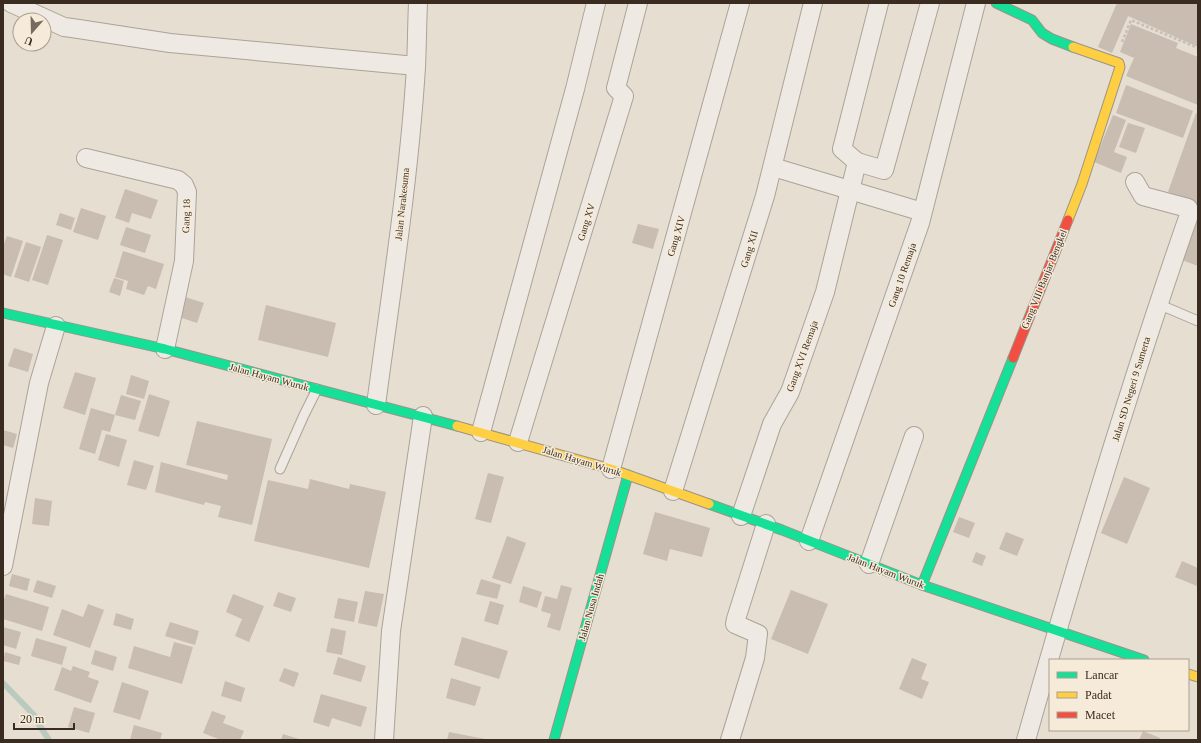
<svg xmlns="http://www.w3.org/2000/svg" width="1201" height="743" font-family="Georgia,serif">
<style>
.lines{fill:none;stroke-linecap:round;stroke-linejoin:round}
.stream{stroke:#bbcac0;stroke-width:6}
.building{fill:#c9bcb1}
.lane-casing{stroke:#aba399;stroke-width:11}
.street-casing{stroke:#aba399;stroke-width:20}
.fast-casing{stroke:#9b9388;stroke-width:11}
.slow-casing{stroke:#9b9388;stroke-width:11}
.jam-casing{stroke:#9b9388;stroke-width:11}
.path{stroke:#c7c0b8;stroke-width:2.5;stroke-dasharray:3 2;stroke-linecap:butt}
.lane{stroke:#eee9e2;stroke-width:9}
.street{stroke:#eee9e2;stroke-width:18}
.fast{stroke:#16e098;stroke-width:9}
.slow{stroke:#ffcf43;stroke-width:9}
.jam{stroke:#f24e42;stroke-width:9}
.labels{text-anchor:middle;dominant-baseline:central;stroke-width:3;stroke-linejoin:round;paint-order:stroke}
.street-label{font-size:10px;fill:#3b2c21;stroke:#f5ebd8}
</style>
<rect width="100%" height="100%" fill="#e6ded0"/>
<g class="lines">
<polyline class="stream" points="3,683 34,715 38,723 49,740"/>
</g>
<g class="building">
<polygon points="1117,3 1198,3 1198,47 1128,16 1112,53 1098,47"/>
<polygon points="1131,24 1178,43 1176,48 1198,57 1198,105 1126,76 1134,58 1120,52"/>
<polygon points="1126,85 1193,111 1183,138 1116,113"/>
<polygon points="1196,113 1198,114 1198,200 1197,203 1168,192"/>
<polygon points="1113,115 1126,120 1114,152 1127,157 1121,173 1094,162"/>
<polygon points="1128,123 1145,128 1136,153 1119,147"/>
<polygon points="125,189 158,200 151,219 132,213 129,223 115,218"/>
<polygon points="81,208 106,216 98,240 73,232"/>
<polygon points="60,213 75,218 71,230 56,225"/>
<polygon points="1198,219 1198,266 1182,260"/>
<polygon points="638,224 659,229 653,249 632,243"/>
<polygon points="126,227 151,235 145,253 120,245"/>
<polygon points="47,235 63,240 48,285 32,280"/>
<polygon points="7,236 23,241 11,277 3,274 3,246"/>
<polygon points="26,242 41,247 29,282 14,277"/>
<polygon points="123,251 164,264 156,289 148,286 144,295 126,289 128,281 115,277"/>
<polygon points="114,278 124,281 120,296 109,292"/>
<polygon points="182,296 204,303 197,323 176,316"/>
<polygon points="266,305 336,323 328,357 258,340"/>
<polygon points="14,348 33,354 28,372 8,366"/>
<polygon points="75,372 96,378 85,415 63,408"/>
<polygon points="131,375 149,381 144,399 126,394"/>
<polygon points="149,394 170,401 159,437 138,431"/>
<polygon points="121,395 141,401 135,420 115,415"/>
<polygon points="91,408 115,415 110,432 102,430 95,454 79,449"/>
<polygon points="197,421 272,439 252,525 218,517 221,506 205,502 204,505 155,492 161,462 227,480 228,475 186,465"/>
<polygon points="3,430 17,434 13,448 3,445"/>
<polygon points="106,434 127,440 119,467 98,460"/>
<polygon points="134,460 154,466 146,490 127,485"/>
<polygon points="488,473 504,477 491,523 475,519"/>
<polygon points="1124,477 1150,488 1127,544 1101,533"/>
<polygon points="310,479 349,489 350,484 386,492 369,568 254,541 268,480 308,489"/>
<polygon points="35,498 52,501 49,526 32,524"/>
<polygon points="655,512 710,528 702,557 670,549 667,561 643,554"/>
<polygon points="959,517 975,523 969,538 953,532"/>
<polygon points="1006,532 1024,539 1017,556 999,549"/>
<polygon points="507,536 526,543 511,584 492,578"/>
<polygon points="976,552 986,556 982,566 972,562"/>
<polygon points="1182,561 1198,568 1197,586 1175,577"/>
<polygon points="12,574 30,579 27,591 9,586"/>
<polygon points="481,579 501,585 497,599 476,594"/>
<polygon points="37,580 56,586 52,598 33,592"/>
<polygon points="561,585 572,588 560,631 547,627 551,614 541,611 545,596 557,599"/>
<polygon points="523,586 542,592 537,608 519,602"/>
<polygon points="791,590 828,604 808,654 771,639"/>
<polygon points="365,591 384,594 377,627 358,623"/>
<polygon points="278,592 296,598 291,612 273,606"/>
<polygon points="6,594 49,607 42,631 3,619 3,602"/>
<polygon points="233,594 264,606 249,642 235,636 242,619 226,612"/>
<polygon points="338,598 358,602 354,622 334,618"/>
<polygon points="490,601 504,605 498,625 484,621"/>
<polygon points="88,604 104,610 90,648 53,635 62,609 83,617"/>
<polygon points="116,613 134,619 131,630 113,625"/>
<polygon points="170,622 199,631 195,645 165,636"/>
<polygon points="3,627 21,632 16,649 3,645"/>
<polygon points="331,628 346,631 342,655 326,652"/>
<polygon points="462,637 508,651 499,679 454,665"/>
<polygon points="36,638 67,647 62,665 31,656"/>
<polygon points="174,642 193,647 182,684 128,668 134,646 170,657"/>
<polygon points="95,650 117,657 113,671 91,664"/>
<polygon points="5,652 21,657 19,665 3,661"/>
<polygon points="338,657 366,666 361,682 333,674"/>
<polygon points="912,658 927,664 921,679 929,682 922,699 899,689"/>
<polygon points="73,666 90,672 88,677 99,681 91,703 54,690 62,667 71,671"/>
<polygon points="284,668 299,673 294,687 279,681"/>
<polygon points="451,678 481,687 475,706 446,698"/>
<polygon points="225,681 245,688 241,702 221,696"/>
<polygon points="122,682 149,691 140,720 113,712"/>
<polygon points="321,694 367,707 361,727 332,718 329,727 313,722"/>
<polygon points="74,707 95,713 89,733 68,727"/>
<polygon points="212,711 226,716 223,723 244,731 240,740 221,740 203,733"/>
<polygon points="134,725 162,733 160,740 130,740"/>
<polygon points="1143,731 1160,738 1159,740 1139,740"/>
<polygon points="449,732 485,739 485,740 447,740"/>
<polygon points="283,734 302,740 281,740"/>
</g>
<g class="lines">
<defs>
<g id="lane">
<polyline points="1158,304 1198,321"/>
<polyline points="280,469 304,415 317,389"/>
</g>
<g id="street">
<polyline points="11,3 64,27 72,28 170,43 416,66"/>
<polyline points="86,158 178,180 184,185 187,192 184,261 165,349"/>
<polyline points="857,162 842,149 879,3"/>
<polyline points="773,167 916,210"/>
<path d="M376,405c15,-113 33,-225 40,-338 1,-21 1,-43 2,-64"/>
<polyline points="481,432 575,89 596,3"/>
<polyline points="518,442 624,96 616,88 638,3"/>
<polyline points="611,469 740,3"/>
<polyline points="673,491 765,196 813,3"/>
<polyline points="741,516 772,424 790,392 825,292 857,162 884,170 930,3"/>
<polyline points="809,541 920,223 976,3"/>
<polyline points="869,564 914,436"/>
<polyline points="3,566 39,383 56,326"/>
<polyline points="384,740 391,631 423,416"/>
<polyline points="730,740 755,658 758,634 735,624 736,619 766,524"/>
<path d="M1026,740c50,-177 103,-354 164,-528l-2,-4 -45,-12 -8,-14"/>
</g>
<g id="fast">
<polyline points="996,3 1032,20 1042,33 1052,39 1073,47"/>
<polyline points="3,313 165,349 457,426"/>
<polyline points="709,504 782,530 922,585 1144,660"/>
<polyline points="922,585 1013,358"/>
<polyline points="554,740 628,475"/>
</g>
<g id="slow">
<polyline points="1068,220 1082,184 1120,67 1119,63 1073,47"/>
<polyline points="457,426 611,469 709,504"/>
<polyline points="1188,674 1198,677"/>
</g>
<polyline id="jam" points="1013,358 1068,220"/>
</defs>
<use href="#lane" class="lane-casing"/>
<use href="#street" class="street-casing"/>
<use href="#fast" class="fast-casing"/>
<use href="#slow" class="slow-casing"/>
<use href="#jam" class="jam-casing"/>
<polyline class="path" points="1122,42 1131,20 1198,48"/>
<use href="#lane" class="lane"/>
<use href="#street" class="street"/>
<use href="#fast" class="fast"/>
<use href="#slow" class="slow"/>
<use href="#jam" class="jam"/>
</g>
<g class="labels">
<g class="street-label">
<text transform="translate(402 204) rotate(-84)">Jalan Narakesuma</text>
<text transform="translate(186 216) rotate(-88)">Gang 18</text>
<text transform="translate(586 222) rotate(-73)">Gang XV</text>
<text transform="translate(676 236) rotate(-74)">Gang XIV</text>
<text transform="translate(749 249) rotate(-73)">Gang XII</text>
<text transform="translate(902 275) rotate(-71)">Gang 10 Remaja</text>
<text transform="translate(1044 279) rotate(-68)">Gang VIII Banjar Bengkel</text>
<text transform="translate(802 356) rotate(-70)">Gang XVI Remaja</text>
<text transform="translate(269 377) rotate(15)">Jalan Hayam Wuruk</text>
<text transform="translate(1131 389) rotate(-73)">Jalan SD Negeri 9 Sumerta</text>
<text transform="translate(582 461) rotate(17)">Jalan Hayam Wuruk</text>
<text transform="translate(886 571) rotate(21)">Jalan Hayam Wuruk</text>
<text transform="translate(591 607) rotate(-74)">Jalan Nusa Indah</text>
</g>
</g>
<rect width="1201" height="743" fill="none" stroke="#3b2c21" stroke-width="8"/>
<rect x="1049" y="659" width="140" height="72" fill="#f5ebd8" stroke="#ab9f8f"/>
<rect x="1057" y="672" width="20" height="6" fill="#16e098" stroke="#ab9f8f"/>
<text x="1085" y="679" font-size="12" fill="#3b2c21">Lancar</text>
<rect x="1057" y="692" width="20" height="6" fill="#ffcf43" stroke="#ab9f8f"/>
<text x="1085" y="699" font-size="12" fill="#3b2c21">Padat</text>
<rect x="1057" y="712" width="20" height="6" fill="#f24e42" stroke="#ab9f8f"/>
<text x="1085" y="719" font-size="12" fill="#3b2c21">Macet</text>
<g transform="translate(32 32) rotate(200)"><circle r="19" fill="#f5ebd8" stroke="#ab9f8f"/>
<path d="M0-3L7 15L0 10L-7 15Z" fill="#776a5e"/>
<text y="-6" font-size="11" font-weight="bold" text-anchor="middle" fill="#3b2c21">U</text>
</g>
<path d="M14 723v6h60v-6" fill="none" stroke="#3b2c21" stroke-width="2"/>
<text x="20" y="723" font-size="12" fill="#3b2c21" stroke="#f5ebd8" stroke-width="3" paint-order="stroke">20 m</text>
</svg>
